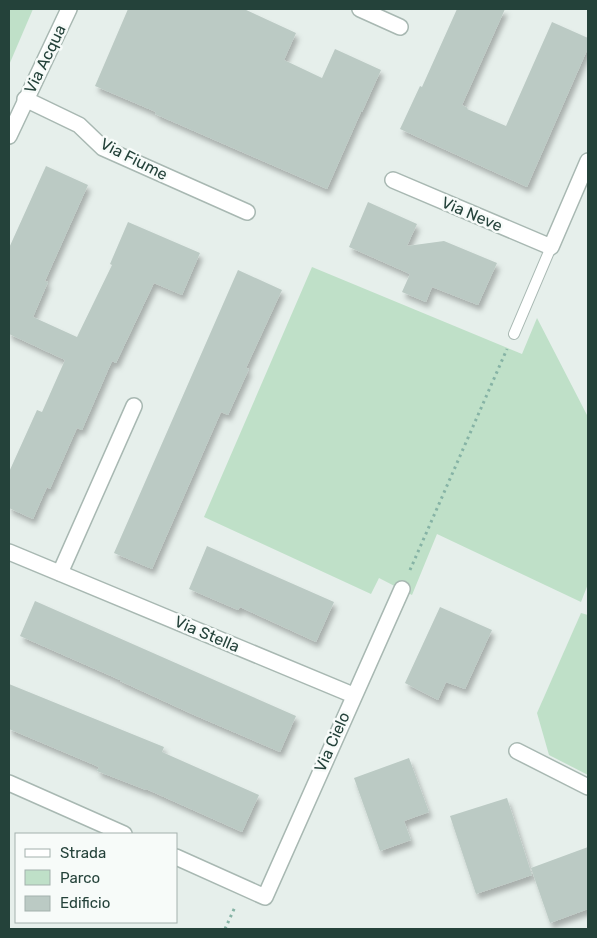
<svg xmlns="http://www.w3.org/2000/svg" width="597" height="938" font-family="Rubik,sans-serif">
<style>
.green{fill:#bfe0c8}
.building{fill:#bbcac4;filter:url(#shadow)}
.lines{fill:none;stroke-linecap:round;stroke-linejoin:round}
.service-casing{stroke:#a8b8b2;stroke-width:12}
.minor-casing{stroke:#a8b8b2;stroke-width:18}
.path{stroke:#86b3a5;stroke-width:3;stroke-dasharray:2.5 4;stroke-linecap:butt}
.service{stroke:#fff;stroke-width:10}
.minor{stroke:#fff;stroke-width:15}
.labels{text-anchor:middle;dominant-baseline:central;stroke-width:5;stroke-linejoin:round;paint-order:stroke}
.street-label{font-size:16px;fill:#24423a;stroke:#f7fbf9}
</style>
<defs>
<filter id="shadow"><feDropShadow dx="3" dy="5.5" stdDeviation="2.5" flood-color="#0004"/></filter>
</defs>
<rect width="100%" height="100%" fill="#e6efeb"/>
<g class="green">
<polygon points="9,9 33,9 9,65"/>
<polygon points="312,267 522,354 537,318 588,417 588,584 581,602 437,534 412,595 379,578 371,594 204,517"/>
<polygon points="581,613 588,615 588,775 549,755 537,713"/>
</g>
<g class="building">
<polygon points="128,9 244,9 296,33 284,60 322,78 335,49 381,70 362,112 361,112 327,189 155,114 156,112 95,86"/>
<polygon points="457,9 505,9 462,105 468,108 467,109 506,126 552,22 588,38 588,48 527,187 400,129 420,86 422,87"/>
<polygon points="46,166 88,185 45,281 48,282 33,317 77,337 112,265 110,264 128,222 200,253 182,295 154,283 116,363 112,361 82,430 77,428 50,489 47,487 33,519 9,508 9,472 37,410 42,412 65,360 9,334 9,248"/>
<polygon points="368,202 417,224 407,246 444,241 497,263 478,305 432,287 426,302 402,292 410,274 349,247"/>
<polygon points="238,270 282,290 246,368 249,369 228,415 221,412 152,569 114,553"/>
<polygon points="207,546 334,602 316,642 240,607 238,610 189,589"/>
<polygon points="35,601 296,716 280,752 194,715 120,681 120,680 20,636"/>
<polygon points="440,607 492,630 465,689 446,682 438,700 405,683"/>
<polygon points="9,684 164,747 162,752 259,795 242,832 146,789 146,790 97,771 99,767 9,729"/>
<polygon points="409,758 429,812 404,821 411,840 380,851 354,778"/>
<polygon points="507,798 532,875 476,894 450,816"/>
<polygon points="588,847 588,909 550,923 531,868"/>
</g>
<g class="lines">
<defs>
<polyline id="service" points="514,334 551,247"/>
<g id="minor">
<polyline points="360,9 400,27"/>
<polyline points="25,99 79,125 103,148 247,212"/>
<polyline points="9,136 69,9"/>
<polyline points="393,180 551,247 588,161"/>
<polyline points="9,552 353,695"/>
<polyline points="60,573 134,406"/>
<polyline points="517,751 588,787"/>
<polyline points="9,783 124,834"/>
<polyline points="176,857 265,897 402,589"/>
</g>
</defs>
<use href="#service" class="service-casing"/>
<use href="#minor" class="minor-casing"/>
<g class="path">
<polyline points="410,570 507,349"/>
<polyline points="225,929 235,907"/>
</g>
<use href="#service" class="service"/>
<use href="#minor" class="minor"/>
</g>
<g class="labels">
<g class="street-label">
<text transform="translate(45 59) rotate(-64)">Via Acqua</text>
<text transform="translate(134 159) rotate(27)">Via Fiume</text>
<text transform="translate(472 214) rotate(23)">Via Neve</text>
<text transform="translate(207 634) rotate(23)">Via Stella</text>
<text transform="translate(332 742) rotate(-66)">Via Cielo</text>
</g>
</g>
<rect width="597" height="938" fill="none" stroke="#24423a" stroke-width="20"/>
<rect x="15" y="833" width="162" height="90" fill="#f7fbf9" stroke="#a3b1ad"/>
<rect x="25" y="849" width="25" height="8" fill="#ffffff" stroke="#a3b1ad"/>
<text x="60" y="858" font-size="15" fill="#24423a">Strada</text>
<rect x="25" y="870" width="25" height="15" fill="#bfe0c8" stroke="#a3b1ad"/>
<text x="60" y="883" font-size="15" fill="#24423a">Parco</text>
<rect x="25" y="896" width="25" height="15" fill="#bbcac4" stroke="#a3b1ad"/>
<text x="60" y="908" font-size="15" fill="#24423a">Edificio</text>
</svg>
